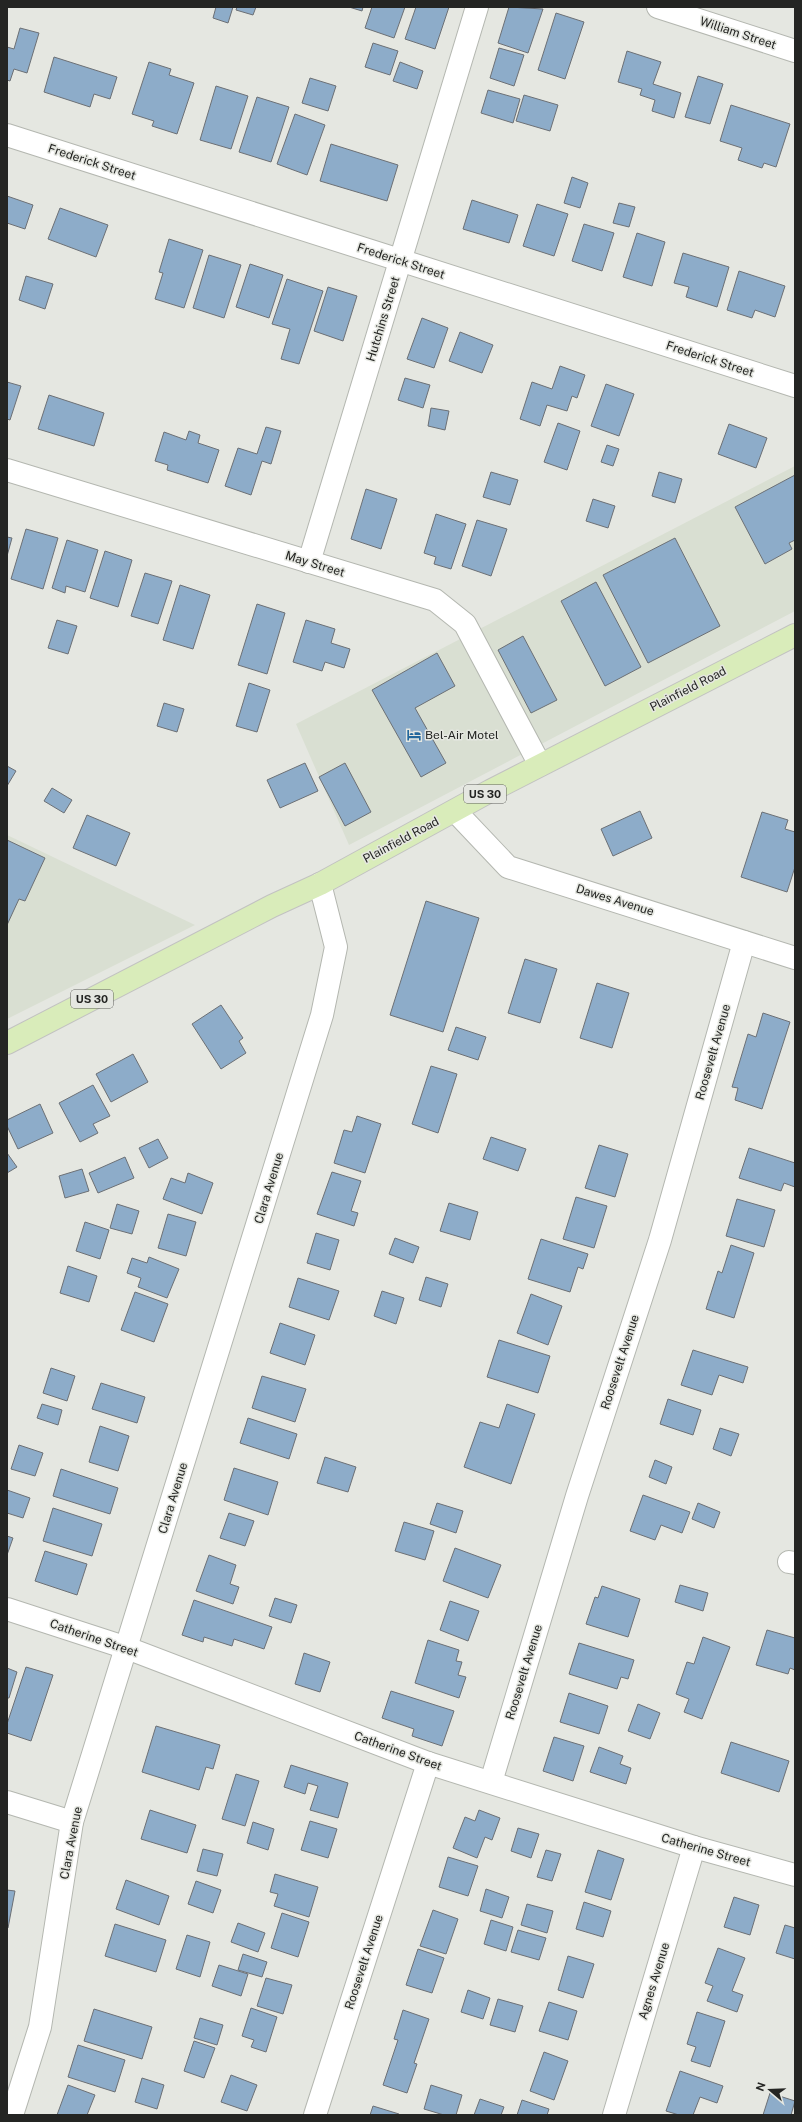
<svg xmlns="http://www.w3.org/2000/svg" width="802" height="2122" font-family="'Public Sans',sans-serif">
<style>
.built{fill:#d9dfd2}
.building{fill:#8dacc9;stroke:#6c7075}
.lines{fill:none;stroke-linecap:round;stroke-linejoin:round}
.street-casing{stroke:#b4b7b0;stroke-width:24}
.primary-casing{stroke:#c2c2c1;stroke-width:24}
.street{stroke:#fff;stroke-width:22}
.primary{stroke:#d9ecba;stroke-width:22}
.labels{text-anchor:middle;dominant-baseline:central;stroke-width:3;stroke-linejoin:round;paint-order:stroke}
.shield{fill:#e5e7e1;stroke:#5e5f5c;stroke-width:1}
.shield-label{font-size:11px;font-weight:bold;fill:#242523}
.street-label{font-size:12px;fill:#242523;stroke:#e5e7e1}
.poi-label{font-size:12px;fill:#242523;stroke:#e5e7e1;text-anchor:start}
</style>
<rect width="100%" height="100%" fill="#e5e7e1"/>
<g class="built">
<polygon points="795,466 795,611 349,845 296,724"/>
<polygon points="7,835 195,925 7,1019"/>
</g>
<g class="building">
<polygon points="216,7 233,7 228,23 213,18"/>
<polygon points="237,7 256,7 253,15 236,10"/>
<polygon points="349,7 363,7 362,11"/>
<polygon points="372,7 405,7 394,38 365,28"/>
<polygon points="416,7 449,7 435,49 405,39"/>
<polygon points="509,7 543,9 528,53 498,43"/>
<polygon points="556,13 584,22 565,79 538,70"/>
<polygon points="20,28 39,33 27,73 14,69 10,81 7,80 7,47 14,49"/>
<polygon points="373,43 398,51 390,75 365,67"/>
<polygon points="499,48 524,55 514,86 490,78"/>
<polygon points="627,51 661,62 653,84 681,93 674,118 652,111 655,100 640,95 642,89 618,82"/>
<polygon points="54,57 117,77 110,99 94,94 90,107 44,92"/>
<polygon points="149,62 171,69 169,75 194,83 177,134 152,126 154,121 132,114"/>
<polygon points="400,62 423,71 417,89 393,81"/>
<polygon points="698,76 723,84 710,124 685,117"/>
<polygon points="310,78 336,86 328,111 302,103"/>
<polygon points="216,86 248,96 231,149 200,140"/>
<polygon points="488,90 520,99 513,123 481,113"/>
<polygon points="524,95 558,105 550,131 516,121"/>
<polygon points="257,97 289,107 271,162 239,152"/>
<polygon points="731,105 790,124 776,167 764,163 762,168 738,160 742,148 720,141"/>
<polygon points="295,114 325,125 307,175 277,164"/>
<polygon points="331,144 398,165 387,201 320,181"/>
<polygon points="572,177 588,183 580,208 564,203"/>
<polygon points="7,196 33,205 25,229 7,223"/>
<polygon points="472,200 518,215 509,243 463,229"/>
<polygon points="619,203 635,207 629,227 613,223"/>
<polygon points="537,204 568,214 554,256 523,246"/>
<polygon points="60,208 108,225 96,257 48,239"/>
<polygon points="584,224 614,233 602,271 572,261"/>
<polygon points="637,233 665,242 652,286 623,277"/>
<polygon points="169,239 203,250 184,308 155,299 163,273 159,272"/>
<polygon points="683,253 729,267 717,307 686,297 689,287 674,283"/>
<polygon points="209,255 241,265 224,318 193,308"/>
<polygon points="250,264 283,275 269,318 236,307"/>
<polygon points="739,271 785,286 775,317 755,310 752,318 727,310"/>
<polygon points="26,276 53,284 45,309 19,300"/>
<polygon points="287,279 323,291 299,364 281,359 290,329 272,324"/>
<polygon points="328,287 357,296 343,341 314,331"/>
<polygon points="422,318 448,328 434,368 407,359"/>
<polygon points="460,332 493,345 482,373 449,361"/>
<polygon points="560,366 585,375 577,398 572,396 567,411 547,405 540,426 520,419 532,382 552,389"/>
<polygon points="405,378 430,385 423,408 398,400"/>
<polygon points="7,382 21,386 10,420 7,419"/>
<polygon points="606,384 634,394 619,436 591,426"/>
<polygon points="49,395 104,413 94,446 38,429"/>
<polygon points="431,408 449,411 445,430 428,426"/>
<polygon points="558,423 580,431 567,470 544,462"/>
<polygon points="729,424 767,438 756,468 718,454"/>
<polygon points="266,427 281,431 271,464 262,461 251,495 225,486 238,448 257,454"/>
<polygon points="189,431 200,435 198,443 219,450 208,483 167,470 168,465 155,461 164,432 186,440"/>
<polygon points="607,445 619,449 613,466 601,462"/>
<polygon points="491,472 518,480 510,505 483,497"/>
<polygon points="659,472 682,479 675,503 652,496"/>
<polygon points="795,475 795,540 789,543 792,549 765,564 735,507"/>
<polygon points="366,489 397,499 381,549 351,539"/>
<polygon points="593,499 615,506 608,528 586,521"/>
<polygon points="436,514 466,524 451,569 434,564 436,557 424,553"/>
<polygon points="477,520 507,529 491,576 462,566"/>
<polygon points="26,529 58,538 43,589 11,579"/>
<polygon points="7,537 12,538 7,556"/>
<polygon points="675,538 720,626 648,663 603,575"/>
<polygon points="67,540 98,550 85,592 66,586 65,593 52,588"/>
<polygon points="105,551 132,560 118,607 90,598"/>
<polygon points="145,573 172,581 158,624 131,616"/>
<polygon points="596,582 641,667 605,686 561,601"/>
<polygon points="180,585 210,595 193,649 163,640"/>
<polygon points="257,604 285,613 267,674 238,665"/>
<polygon points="57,620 77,626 68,654 48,648"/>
<polygon points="306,620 335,629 331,643 350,649 344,668 325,662 322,671 293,662"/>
<polygon points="523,636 557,700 531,713 498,650"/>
<polygon points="437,653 455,686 415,708 446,763 421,777 372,690"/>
<polygon points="249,683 270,690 257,732 236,726"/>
<polygon points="164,703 184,709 177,732 157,726"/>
<polygon points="305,763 318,791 280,808 267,780"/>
<polygon points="345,763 371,812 345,826 319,777"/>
<polygon points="7,766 16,771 7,786"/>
<polygon points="52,788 72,800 64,813 44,801"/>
<polygon points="640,811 652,838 613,856 601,829"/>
<polygon points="762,812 788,820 785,829 795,832 795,867 787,892 741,877"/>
<polygon points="87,815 130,833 116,866 73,848"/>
<polygon points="7,840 45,858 25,901 19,899 7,925"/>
<polygon points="426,901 479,918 443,1032 390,1015"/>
<polygon points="525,959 557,969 540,1023 508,1013"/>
<polygon points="597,983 629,993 612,1048 580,1038"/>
<polygon points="221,1005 243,1038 239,1041 246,1053 221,1069 192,1024"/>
<polygon points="763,1013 790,1022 762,1109 735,1100 738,1088 732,1087 748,1034 756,1037"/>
<polygon points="456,1027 486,1037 478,1060 448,1050"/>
<polygon points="133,1054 148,1082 111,1102 96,1074"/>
<polygon points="431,1066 457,1074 438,1133 412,1124"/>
<polygon points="93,1085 110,1116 93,1124 98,1133 80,1142 59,1103"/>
<polygon points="40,1104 53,1133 18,1149 7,1126 7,1120"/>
<polygon points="357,1116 381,1124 365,1173 334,1163 344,1130 352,1132"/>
<polygon points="491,1137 526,1149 518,1171 483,1159"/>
<polygon points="158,1139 168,1158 149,1168 139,1148"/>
<polygon points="599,1145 628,1154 615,1197 585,1188"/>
<polygon points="749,1148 795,1163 795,1187 784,1183 781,1191 739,1178"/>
<polygon points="7,1153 17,1167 7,1173"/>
<polygon points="125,1157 134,1178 98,1193 89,1173"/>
<polygon points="82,1169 89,1191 65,1198 59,1176"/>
<polygon points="332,1172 361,1181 351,1211 358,1213 354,1226 317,1214"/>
<polygon points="188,1173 213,1183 202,1214 163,1199 171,1178 185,1183"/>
<polygon points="576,1197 607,1206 594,1248 563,1239"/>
<polygon points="737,1199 775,1210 764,1247 726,1236"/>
<polygon points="449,1203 478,1212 470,1240 440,1231"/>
<polygon points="117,1204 139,1211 132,1234 110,1228"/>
<polygon points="168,1214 196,1222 186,1256 158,1248"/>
<polygon points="85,1222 109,1230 100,1259 76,1251"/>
<polygon points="316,1233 339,1240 330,1270 307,1263"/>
<polygon points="395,1238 419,1247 413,1263 389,1254"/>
<polygon points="541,1239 588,1254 583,1269 578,1267 570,1292 528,1279"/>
<polygon points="731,1245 754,1253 734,1318 706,1309 718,1271 722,1273"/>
<polygon points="149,1257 179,1269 167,1298 138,1287 141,1278 127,1273 132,1258 147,1263"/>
<polygon points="68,1266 97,1276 89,1302 60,1293"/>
<polygon points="426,1277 448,1284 441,1307 419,1300"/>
<polygon points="298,1278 339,1291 329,1320 289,1307"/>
<polygon points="382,1291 404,1298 396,1324 374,1316"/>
<polygon points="135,1292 168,1304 154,1342 121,1330"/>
<polygon points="531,1294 562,1306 548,1345 517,1333"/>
<polygon points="280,1323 315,1335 305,1365 270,1353"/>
<polygon points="499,1340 550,1356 538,1393 487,1377"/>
<polygon points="693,1350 748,1367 743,1383 719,1375 712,1395 681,1385"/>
<polygon points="51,1368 75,1376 67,1401 43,1393"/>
<polygon points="262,1376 306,1389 295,1422 252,1408"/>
<polygon points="101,1383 145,1397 137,1423 92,1409"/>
<polygon points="668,1399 701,1410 693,1435 660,1424"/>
<polygon points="42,1404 62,1410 58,1425 37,1418"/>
<polygon points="507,1404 535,1414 511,1484 464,1467 480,1422 499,1428"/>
<polygon points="248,1418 297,1434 289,1459 240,1443"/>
<polygon points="100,1426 129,1436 118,1471 89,1462"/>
<polygon points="720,1428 739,1434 731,1456 713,1449"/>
<polygon points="19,1445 43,1453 35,1476 11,1469"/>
<polygon points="325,1457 356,1467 348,1492 317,1483"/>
<polygon points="655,1460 672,1467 666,1484 649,1477"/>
<polygon points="234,1468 278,1482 268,1515 224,1500"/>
<polygon points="61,1469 118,1488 110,1514 53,1496"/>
<polygon points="7,1490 30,1498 23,1518 7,1513"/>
<polygon points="643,1495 690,1512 682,1533 661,1525 655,1540 630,1531"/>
<polygon points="437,1503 463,1511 456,1533 430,1524"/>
<polygon points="698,1503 720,1512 714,1528 692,1519"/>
<polygon points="53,1508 102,1524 92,1556 43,1541"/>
<polygon points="229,1513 254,1521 245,1546 220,1538"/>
<polygon points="404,1522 434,1531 425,1560 395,1551"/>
<polygon points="7,1536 13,1538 7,1555"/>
<polygon points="455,1548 501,1565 488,1598 443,1581"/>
<polygon points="45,1551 87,1564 77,1595 35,1581"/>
<polygon points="209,1555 236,1565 230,1584 239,1587 233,1604 196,1591"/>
<polygon points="680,1585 708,1593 703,1611 675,1602"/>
<polygon points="602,1586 640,1599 628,1637 586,1624 595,1597 598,1598"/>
<polygon points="275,1598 297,1605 291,1623 269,1616"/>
<polygon points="194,1600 272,1627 264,1649 234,1639 232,1646 204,1637 203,1642 182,1635"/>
<polygon points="450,1601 479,1611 468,1641 440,1630"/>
<polygon points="767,1630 795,1638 795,1670 790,1668 788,1674 756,1665"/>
<polygon points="703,1637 730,1647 702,1719 684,1712 689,1699 676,1694 687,1662 694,1664"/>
<polygon points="428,1640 459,1650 456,1661 462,1662 458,1675 466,1677 459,1698 415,1683"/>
<polygon points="579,1643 634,1660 628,1679 621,1677 617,1689 569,1674"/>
<polygon points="304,1653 330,1662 320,1692 295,1684"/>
<polygon points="26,1667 53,1675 31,1741 7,1733 7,1724"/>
<polygon points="7,1668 17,1672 9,1698 7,1698"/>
<polygon points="391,1691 454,1711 442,1746 412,1736 414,1729 382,1718"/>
<polygon points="569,1693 608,1706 599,1734 560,1722"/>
<polygon points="638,1704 660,1713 650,1739 628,1731"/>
<polygon points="156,1726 220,1745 213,1769 206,1767 199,1790 142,1772"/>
<polygon points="554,1737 584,1746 573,1781 543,1771"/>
<polygon points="731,1742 789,1761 779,1792 721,1773"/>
<polygon points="599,1747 623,1756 620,1764 631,1768 626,1784 590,1772"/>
<polygon points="291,1765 348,1783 338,1818 310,1810 318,1786 308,1783 305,1794 284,1787"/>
<polygon points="236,1774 259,1781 245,1826 222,1819"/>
<polygon points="150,1810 196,1825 187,1853 141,1839"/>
<polygon points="479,1810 500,1818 492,1840 485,1837 477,1858 453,1848 465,1817 475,1821"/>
<polygon points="310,1821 337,1829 328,1858 301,1850"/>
<polygon points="253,1822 274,1829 268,1850 247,1843"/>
<polygon points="518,1828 539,1834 531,1858 511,1851"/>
<polygon points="203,1849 223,1854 217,1876 197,1871"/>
<polygon points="546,1850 561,1854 552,1881 537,1877"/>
<polygon points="598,1850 624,1859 611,1900 585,1892"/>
<polygon points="448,1857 478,1866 468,1896 439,1887"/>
<polygon points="275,1874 318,1887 309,1917 274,1906 278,1894 270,1892"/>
<polygon points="126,1880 169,1896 159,1925 116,1909"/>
<polygon points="196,1881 221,1890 213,1913 188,1904"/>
<polygon points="486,1889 509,1897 502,1918 480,1911"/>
<polygon points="7,1890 15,1891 8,1928 7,1928"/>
<polygon points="734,1897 759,1905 750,1935 724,1927"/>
<polygon points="584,1902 611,1911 603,1937 576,1929"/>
<polygon points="527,1904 553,1911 547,1933 521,1925"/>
<polygon points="433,1910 458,1919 446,1954 420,1946"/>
<polygon points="282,1913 309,1922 298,1957 271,1948"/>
<polygon points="491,1920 513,1927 506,1951 484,1944"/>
<polygon points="238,1923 265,1933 258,1952 231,1942"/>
<polygon points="115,1924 166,1940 156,1972 105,1956"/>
<polygon points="785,1925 795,1928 795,1959 776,1953"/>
<polygon points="518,1930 546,1938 539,1960 511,1952"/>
<polygon points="187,1935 210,1942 200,1977 176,1969"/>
<polygon points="718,1948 745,1958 732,1991 743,1995 737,2012 707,2001 713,1986 705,1983"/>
<polygon points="418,1949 444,1958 432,1993 406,1985"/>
<polygon points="243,1954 267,1962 262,1977 238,1970"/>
<polygon points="568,1956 594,1964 583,1998 558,1990"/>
<polygon points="219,1965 248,1974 241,1996 212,1986"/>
<polygon points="266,1978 292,1985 283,2014 257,2006"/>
<polygon points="468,1990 490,1998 483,2019 461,2012"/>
<polygon points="498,1999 523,2006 515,2032 490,2025"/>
<polygon points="549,2002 577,2011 568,2040 539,2031"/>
<polygon points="251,2008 277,2017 266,2052 251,2047 254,2040 242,2036"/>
<polygon points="94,2009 152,2027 142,2059 84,2041"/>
<polygon points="403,2010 429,2019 414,2063 417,2064 407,2093 383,2085 398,2040 394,2039"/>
<polygon points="697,2012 725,2021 710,2067 691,2061 696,2047 687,2044"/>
<polygon points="200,2018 223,2025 217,2045 194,2038"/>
<polygon points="194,2041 215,2048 204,2078 184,2071"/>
<polygon points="78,2045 125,2060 115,2092 68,2077"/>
<polygon points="544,2052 568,2061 554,2100 530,2091"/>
<polygon points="680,2071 723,2086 717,2103 700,2097 693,2115 679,2115 666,2111"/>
<polygon points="231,2075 257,2085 247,2111 221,2102"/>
<polygon points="142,2078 164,2085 157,2109 135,2102"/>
<polygon points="68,2085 95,2095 87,2115 57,2115"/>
<polygon points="431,2085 462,2095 456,2115 444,2115 424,2109"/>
<polygon points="770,2093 795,2101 791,2115 763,2115"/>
<polygon points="480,2099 504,2107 501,2115 474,2115"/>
<polygon points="522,2100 549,2109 547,2115 517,2115"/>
<polygon points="373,2106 399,2114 399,2115 370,2115"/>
</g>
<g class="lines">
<defs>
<g id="street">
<polyline points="658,7 795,51"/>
<polyline points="7,135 795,386"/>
<polyline points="7,470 435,600 465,624 540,765"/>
<polyline points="309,562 477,7"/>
<polyline points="455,811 508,867 795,958"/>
<polyline points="789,1562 795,1563"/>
<polyline points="7,1609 127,1648 428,1763 694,1847 795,1875"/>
<polyline points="491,1782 577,1496 660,1240 744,942"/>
<polyline points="7,1802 72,1822"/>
<polyline points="12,2115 40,2027 72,1822 322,1015 336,947 320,884"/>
<polyline points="315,2115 428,1763"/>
<polyline points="614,2115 694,1847"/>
</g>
<polyline id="primary" points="7,1043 272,906 320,884 490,791 795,635"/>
</defs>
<use href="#street" class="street-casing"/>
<use href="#primary" class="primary-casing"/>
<use href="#street" class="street"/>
<use href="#primary" class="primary"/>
</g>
<defs>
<symbol id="hotel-bare" viewBox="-9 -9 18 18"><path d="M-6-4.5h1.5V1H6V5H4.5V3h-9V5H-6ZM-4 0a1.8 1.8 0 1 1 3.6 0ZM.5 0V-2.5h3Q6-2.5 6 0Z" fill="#23679c" stroke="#e5e7e1" stroke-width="2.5" paint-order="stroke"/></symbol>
</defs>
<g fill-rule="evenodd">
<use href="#hotel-bare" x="404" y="725" width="20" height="20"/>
</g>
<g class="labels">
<g class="shield">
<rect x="464" y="785" width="42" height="18" rx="3"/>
<rect x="71" y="990" width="42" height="18" rx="3"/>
</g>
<g class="shield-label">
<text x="485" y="794">US 30</text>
<text x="92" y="999">US 30</text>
</g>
<g class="street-label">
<text transform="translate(738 33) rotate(18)">William Street</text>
<text transform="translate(92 162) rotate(18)">Frederick Street</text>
<text transform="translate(401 261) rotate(18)">Frederick Street</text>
<text transform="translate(383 319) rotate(-73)">Hutchins Street</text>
<text transform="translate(710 359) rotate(18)">Frederick Street</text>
<text transform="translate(315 564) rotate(17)">May Street</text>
<text transform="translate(688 689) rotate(-27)">Plainfield Road</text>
<text transform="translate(401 840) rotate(-28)">Plainfield Road</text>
<text transform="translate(615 900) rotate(17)">Dawes Avenue</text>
<text transform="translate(713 1052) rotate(-74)">Roosevelt Avenue</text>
<text transform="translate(269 1188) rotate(-73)">Clara Avenue</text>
<text transform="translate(620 1362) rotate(-72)">Roosevelt Avenue</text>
<text transform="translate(173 1498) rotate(-73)">Clara Avenue</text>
<text transform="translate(94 1638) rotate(19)">Catherine Street</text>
<text transform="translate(524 1672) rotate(-73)">Roosevelt Avenue</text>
<text transform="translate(398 1751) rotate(20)">Catherine Street</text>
<text transform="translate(71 1843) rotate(-79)">Clara Avenue</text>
<text transform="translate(706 1850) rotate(16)">Catherine Street</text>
<text transform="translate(364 1962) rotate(-72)">Roosevelt Avenue</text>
<text transform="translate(654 1981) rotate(-73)">Agnes Avenue</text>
</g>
<g class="poi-label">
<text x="425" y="735">Bel-Air Motel</text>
</g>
</g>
<rect width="802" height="2122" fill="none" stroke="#242523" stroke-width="16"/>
<g transform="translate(770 2090) rotate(289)" stroke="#e5e7e1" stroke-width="3" paint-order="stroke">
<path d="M0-3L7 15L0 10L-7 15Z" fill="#242523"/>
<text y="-6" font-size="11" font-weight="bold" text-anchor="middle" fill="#242523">N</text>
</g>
</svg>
